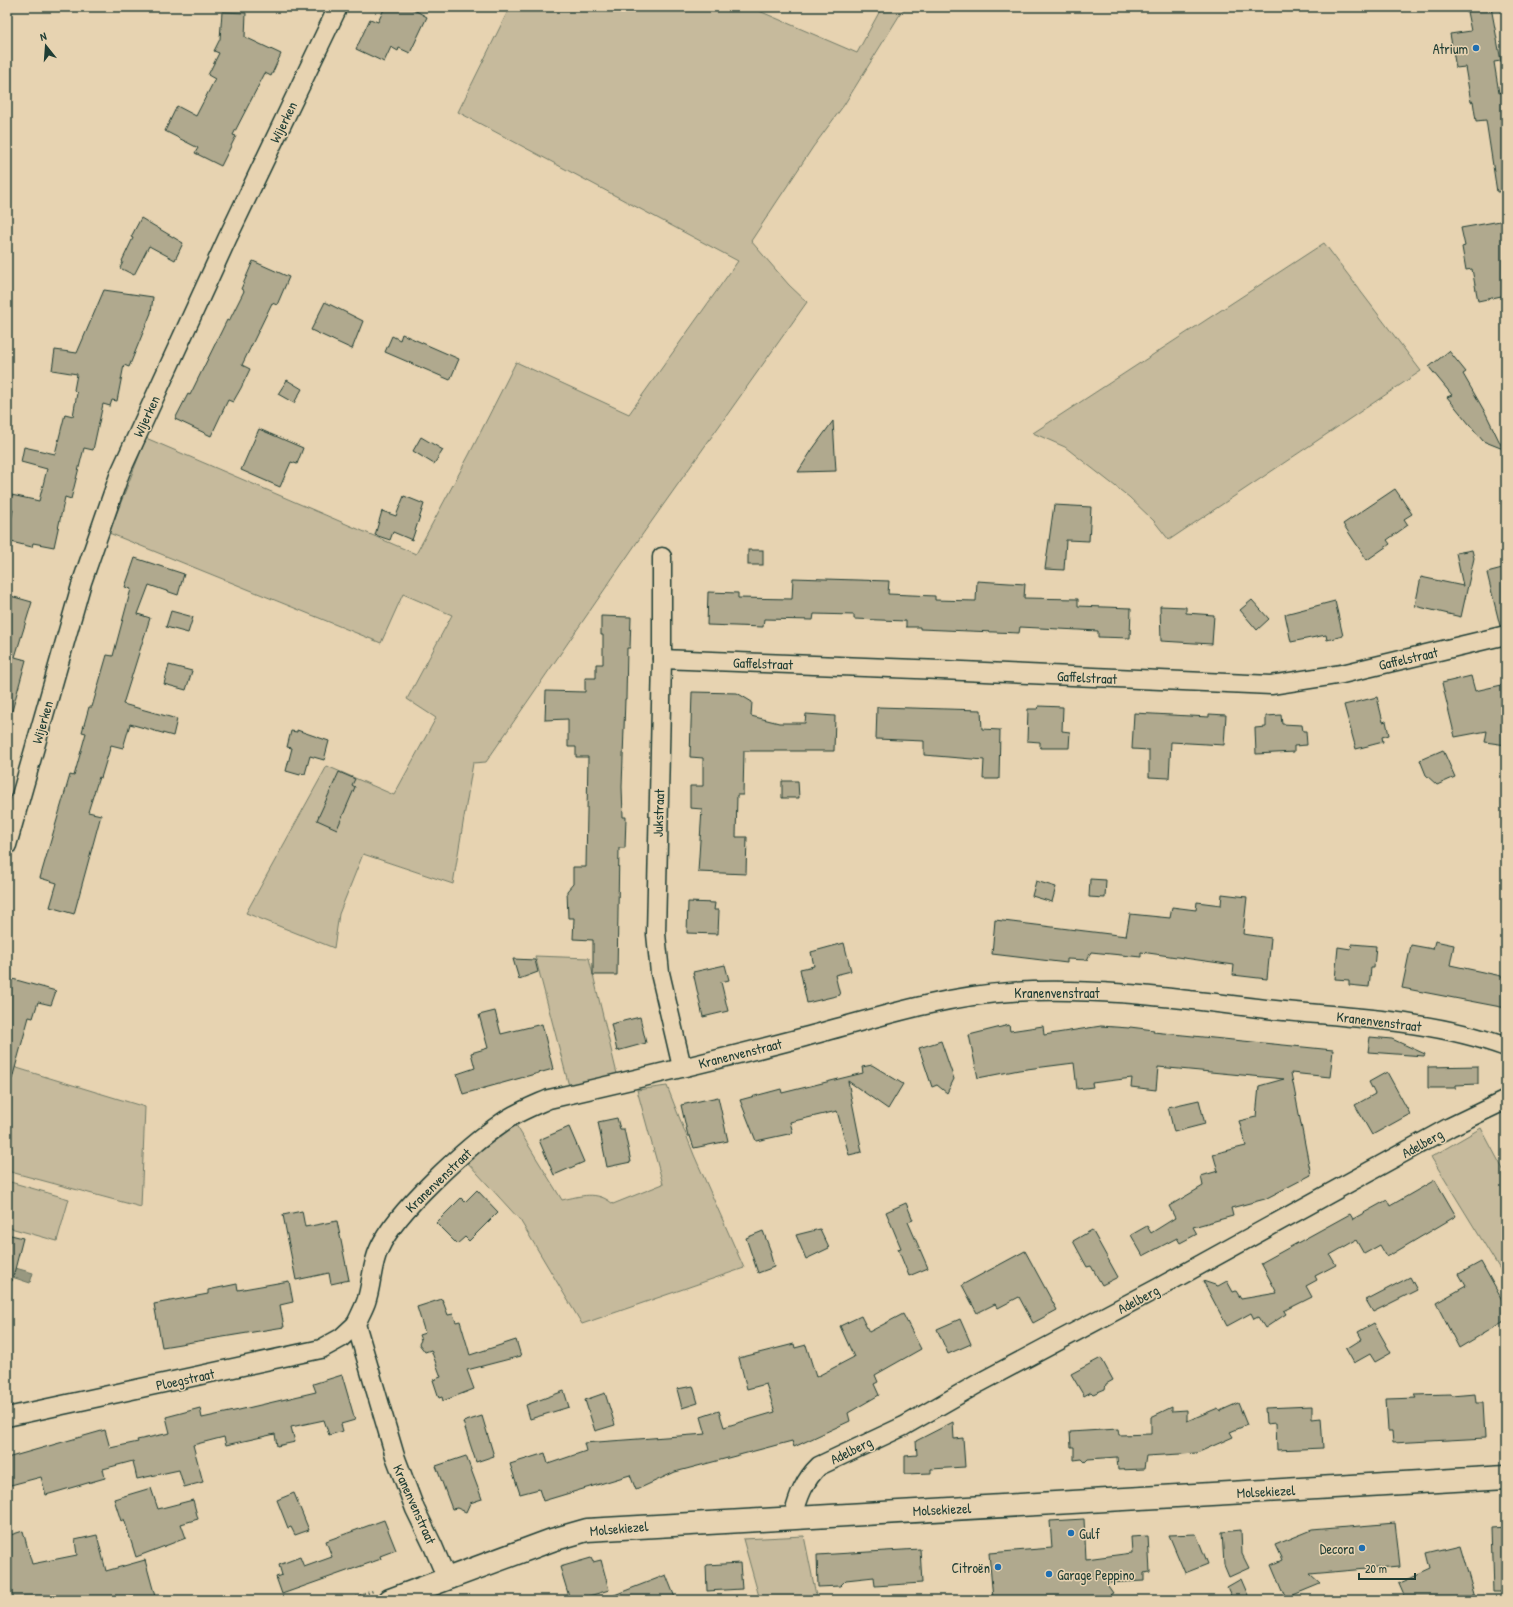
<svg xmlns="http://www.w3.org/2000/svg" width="1513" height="1607" font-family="'Patrick Hand',sans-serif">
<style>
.green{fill:#c6ba9c;stroke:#727c68}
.water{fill:#989880;stroke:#687462}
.building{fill:#b0a98e;stroke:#1f3d34}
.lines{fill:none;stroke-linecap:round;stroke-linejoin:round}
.street-casing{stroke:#1f3d34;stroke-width:21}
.secondary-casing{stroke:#1f3d34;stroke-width:25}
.path{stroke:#1f3d34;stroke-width:2.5;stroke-dasharray:1 3;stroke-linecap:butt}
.street{stroke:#e7d3b1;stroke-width:18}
.secondary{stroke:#e7d3b1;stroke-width:22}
.poi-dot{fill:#1f6fb2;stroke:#e7d3b1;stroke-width:1.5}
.labels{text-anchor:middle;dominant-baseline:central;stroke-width:3;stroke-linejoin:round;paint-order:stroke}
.poi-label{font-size:14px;fill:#1f3d34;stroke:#e7d3b1;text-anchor:end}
.street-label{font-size:14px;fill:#1f3d34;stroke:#e7d3b1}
</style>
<rect width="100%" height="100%" fill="#e7d3b1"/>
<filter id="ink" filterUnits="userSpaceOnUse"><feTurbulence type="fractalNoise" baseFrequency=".025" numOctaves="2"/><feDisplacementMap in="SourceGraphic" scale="8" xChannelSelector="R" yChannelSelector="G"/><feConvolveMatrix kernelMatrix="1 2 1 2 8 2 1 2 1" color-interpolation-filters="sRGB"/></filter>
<g filter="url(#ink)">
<g class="green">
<polygon points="510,7 750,7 857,53 882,7 904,8 844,105 813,147 751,241 789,285 807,302 642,535 486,762 473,763 453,884 363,854 339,914 334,948 246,913 327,766 394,795 436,718 407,699 452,615 403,594 381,643 109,533 146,438 416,554 469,455 516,362 629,414 738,261 458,112"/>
<polygon points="1324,243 1421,371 1169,540 1154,521 1129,497 1065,447 1033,433"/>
<polygon points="535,956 589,958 617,1074 569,1086"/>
<polygon points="7,1065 145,1107 141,1207 7,1171"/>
<path d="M667,1086l27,69 50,113 -162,56 -62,-104 -53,-58 49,-37 46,75c19,-4 35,-10 51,4l50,-20 -26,-94z"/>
<polygon points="1481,1128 1506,1175 1506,1279 1431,1157"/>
<polygon points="7,1181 69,1199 57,1241 7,1227"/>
<polygon points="804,1536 817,1600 760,1600 743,1539"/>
</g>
<polygon class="water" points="12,1267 33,1273 30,1283 9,1276"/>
<g class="building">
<polygon points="385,7 409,7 427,17 410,53 399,48 398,51 391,47 384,62 356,49 370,19 378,22"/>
<polygon points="1466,7 1491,7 1501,61 1494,62 1499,93 1506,91 1506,191 1497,192 1486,120 1476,121 1473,101 1471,102 1465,67 1456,68 1450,34 1471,31"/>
<polygon points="222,12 246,13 245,37 281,54 271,76 265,73 233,135 236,136 221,166 195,153 198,148 165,131 177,106 196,116 215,79 208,75 219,53 214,51 220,39"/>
<polygon points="141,218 183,243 175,260 149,246 134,275 120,268 123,262 122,261 133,238 131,237"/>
<polygon points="1506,220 1506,295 1478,301 1472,269 1466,270 1462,247 1465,246 1461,228"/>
<polygon points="253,261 289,277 277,305 272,303 242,365 250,369 241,388 233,402 228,400 211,436 175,419 188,394 190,395 227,320 229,321 244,291 241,289"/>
<polygon points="104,290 153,297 151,313 129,367 124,365 117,401 112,400 110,406 103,404 93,450 84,448 71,499 65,497 54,547 33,543 32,547 7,541 13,510 7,509 7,494 39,501 47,469 21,462 24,447 55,454 65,414 73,416 77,393 74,390 77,374 52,370 55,350 77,353"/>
<polygon points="325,302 363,321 352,349 311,330"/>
<polygon points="402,334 459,359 450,380 385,352 392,336 400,340"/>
<polygon points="1449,351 1466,372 1463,374 1486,414 1503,449 1483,441 1447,397 1452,395 1429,367"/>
<polygon points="287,380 302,389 294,403 278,394"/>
<polygon points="833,421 836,471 798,472 812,450"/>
<polygon points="259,429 303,448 297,464 291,462 280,487 241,470"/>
<polygon points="421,437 443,450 434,464 413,451"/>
<polygon points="1395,489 1412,514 1404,519 1408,525 1387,540 1390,544 1367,560 1343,524"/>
<polygon points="404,496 424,504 412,540 393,532 390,540 375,535 382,511 396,516"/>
<polygon points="1054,505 1091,507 1089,541 1066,540 1064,570 1045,569"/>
<rect x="748" y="550" width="15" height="15"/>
<polygon points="1472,550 1474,558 1461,617 1415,606 1421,577 1463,586 1456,553"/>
<polygon points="135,558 184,574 178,595 149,585 138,614 150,618 123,704 177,719 173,736 130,724 123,748 111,745 101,778 99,777 88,812 101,815 74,914 50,907 57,883 40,878 70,775 74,776 86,733 82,732 89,707 92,707 107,655 113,656 131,589 125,587"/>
<polygon points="1506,568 1506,625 1500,626 1487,573"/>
<polygon points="793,578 889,581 888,594 935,596 935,600 976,601 977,581 1025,584 1024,598 1078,599 1078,606 1131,608 1130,638 1098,637 1098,631 1020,627 1019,633 920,629 920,627 906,627 906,621 854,619 854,615 814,614 813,620 764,619 763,627 707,625 708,592 738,593 738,598 792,599"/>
<polygon points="7,595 32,602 15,657 26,660 12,711 7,711"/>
<polygon points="1252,600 1269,619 1257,630 1240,610"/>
<polygon points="1335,601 1343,636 1327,640 1326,635 1291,642 1285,614"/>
<polygon points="1160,606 1186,607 1186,613 1214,615 1212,644 1161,641"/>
<polygon points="171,611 193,617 188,633 166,627"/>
<polygon points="601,616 631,617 630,648 627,648 626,699 625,699 622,787 623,817 626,817 625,848 619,848 617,975 593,975 593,940 573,939 574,918 568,918 567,891 573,884 573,867 586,867 588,757 576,757 576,747 568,747 568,719 545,720 546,691 585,692 585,678 596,678 596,664 603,664 603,635 601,635"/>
<polygon points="169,665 192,671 186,690 164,684"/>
<polygon points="1471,676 1475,691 1506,684 1506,745 1485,742 1487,731 1455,737 1442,683"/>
<polygon points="692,692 737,693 752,702 751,716 779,723 805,723 806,714 835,716 834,751 744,751 743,795 737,795 736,837 747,837 746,874 698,872 702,809 690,808 690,786 703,786 703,758 690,757"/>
<polygon points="1377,697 1383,722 1386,721 1389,735 1382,737 1383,742 1356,749 1344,705"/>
<polygon points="1039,706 1063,707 1062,731 1070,732 1069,748 1040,748 1040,742 1027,741 1028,709 1038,709"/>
<polygon points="877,707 981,710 982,729 1000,730 999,779 983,779 984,760 924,755 924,741 876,739"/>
<polygon points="1134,713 1209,717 1209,714 1226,715 1224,745 1171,742 1169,778 1149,777 1149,750 1132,749"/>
<polygon points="1281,715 1282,724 1302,725 1303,731 1306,731 1307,745 1294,746 1294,752 1256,754 1255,728 1266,727 1266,716"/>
<polygon points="297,730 329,741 324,760 310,756 305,774 300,773 300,775 286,771 292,748 287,747 291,731 297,732"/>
<polygon points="1443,750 1455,777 1437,785 1426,775 1420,760"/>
<polygon points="339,772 355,779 352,785 355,787 337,829 317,820"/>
<polygon points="782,781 798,781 799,798 782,798"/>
<polygon points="1090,879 1106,880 1105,898 1089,897"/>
<polygon points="1036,881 1056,887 1052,902 1032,896"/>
<polygon points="1222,894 1247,897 1243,934 1271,938 1267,979 1233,975 1234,965 1141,952 1141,957 1091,952 1087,960 1067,959 1067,963 992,954 995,920 1126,936 1130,914 1170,918 1172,907 1196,910 1197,902 1221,905"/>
<polygon points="688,902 715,903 714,910 719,910 718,934 687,933"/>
<polygon points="1435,941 1454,945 1450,965 1506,977 1506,1008 1402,988 1411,945 1433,949"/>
<polygon points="844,943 851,971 835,975 840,995 807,1003 800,969 814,966 811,952"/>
<polygon points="1352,944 1376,946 1374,968 1371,968 1369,987 1349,985 1349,980 1335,979 1338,947 1351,949"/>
<polygon points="513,959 535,960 538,972 519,979"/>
<polygon points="725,965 729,980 721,982 728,1011 703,1017 693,972"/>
<polygon points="9,978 56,991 51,1005 38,1002 33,1018 29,1017 12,1079 7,1078 7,987"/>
<polygon points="495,1011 501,1034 542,1024 553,1069 463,1094 457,1074 475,1068 471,1053 488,1048 479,1015"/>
<polygon points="640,1017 646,1043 617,1051 611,1024"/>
<polygon points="1009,1025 1010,1031 1043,1026 1044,1035 1101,1026 1129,1028 1130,1027 1154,1030 1153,1032 1333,1050 1330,1077 1291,1073 1311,1175 1265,1199 1231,1208 1233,1216 1193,1227 1197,1234 1180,1243 1177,1238 1143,1256 1131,1235 1147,1226 1151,1233 1175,1218 1169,1206 1203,1186 1201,1176 1218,1171 1213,1154 1246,1146 1239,1121 1256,1117 1259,1086 1284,1079 1158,1067 1156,1090 1131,1087 1132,1078 1092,1083 1093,1087 1077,1089 1074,1063 1019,1070 978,1078 969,1035"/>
<polygon points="1370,1037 1392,1039 1425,1054 1424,1056 1368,1052"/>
<polygon points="941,1041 954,1079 947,1093 937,1085 932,1087 919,1048"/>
<polygon points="872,1065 903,1084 888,1109 848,1081 862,1152 849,1155 837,1111 790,1122 793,1133 756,1141 740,1100 781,1089 782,1093 863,1073 862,1067"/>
<polygon points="1478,1066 1478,1084 1456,1085 1456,1088 1428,1088 1428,1067"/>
<polygon points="1387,1072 1410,1114 1372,1135 1355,1105 1375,1094 1369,1082"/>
<polygon points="718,1097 728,1141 694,1148 690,1136 688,1136 681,1105"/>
<polygon points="1199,1100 1205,1124 1174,1132 1168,1107"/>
<polygon points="617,1118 620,1129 624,1129 631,1162 607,1167 598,1122"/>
<polygon points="569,1127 584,1162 554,1175 539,1140"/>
<polygon points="1435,1180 1456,1216 1387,1257 1380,1245 1364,1254 1356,1240 1330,1255 1336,1265 1315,1276 1317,1280 1306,1286 1312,1297 1284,1311 1286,1314 1265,1328 1258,1317 1254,1319 1251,1313 1227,1326 1203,1281 1218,1286 1227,1281 1233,1292 1236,1291 1241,1299 1277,1293 1261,1263 1350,1214 1353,1219 1387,1200 1390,1206"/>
<polygon points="477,1190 498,1212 469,1241 465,1237 457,1244 436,1223 461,1198 465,1202"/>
<polygon points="906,1203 913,1220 908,1222 928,1268 909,1276 898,1249 901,1248 886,1212"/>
<polygon points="302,1211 305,1227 337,1221 349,1280 331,1284 329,1273 296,1280 283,1215"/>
<polygon points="820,1229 829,1248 806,1259 796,1235"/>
<polygon points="1092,1230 1118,1277 1102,1285 1091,1266 1087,1267 1073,1241"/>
<polygon points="763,1231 771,1252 770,1253 774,1267 758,1273 746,1238"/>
<polygon points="7,1234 23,1238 12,1281 7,1280"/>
<polygon points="1025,1251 1057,1310 1033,1323 1019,1297 998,1308 995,1304 977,1313 962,1285"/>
<polygon points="1481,1262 1506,1307 1506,1320 1459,1348 1436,1303 1466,1286 1459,1274"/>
<polygon points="1410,1277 1417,1290 1373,1312 1366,1300"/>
<polygon points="289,1281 293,1302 280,1305 284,1327 162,1347 154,1304 208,1294 208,1290 237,1284 238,1290"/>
<polygon points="442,1299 448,1315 453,1314 456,1322 460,1321 470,1355 516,1340 521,1356 467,1370 474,1389 443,1401 442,1397 439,1398 433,1380 441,1377 431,1350 425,1352 419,1344 421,1340 419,1335 425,1333 417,1307"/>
<polygon points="903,1314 921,1349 875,1375 878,1382 874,1384 879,1395 848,1413 850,1421 794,1447 792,1441 675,1472 636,1490 630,1475 543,1501 539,1489 520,1494 510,1464 545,1453 548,1464 586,1451 584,1443 706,1434 701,1417 719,1411 724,1427 775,1412 766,1384 747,1389 739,1358 794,1344 795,1348 806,1345 816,1377 854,1357 840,1326 861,1316 869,1332"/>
<polygon points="960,1319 971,1344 948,1354 937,1329"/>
<polygon points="1374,1323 1391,1353 1375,1362 1370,1354 1354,1363 1346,1349 1362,1339 1358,1332"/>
<polygon points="1101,1358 1113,1380 1106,1384 1105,1389 1093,1394 1091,1392 1084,1396 1071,1374"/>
<polygon points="342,1375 355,1420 341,1424 343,1431 329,1435 324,1420 291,1427 295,1442 277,1446 275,1434 226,1445 224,1437 193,1445 203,1482 184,1487 179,1470 137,1479 133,1461 103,1469 105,1478 46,1495 41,1477 7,1486 7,1458 105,1430 110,1448 138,1442 137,1440 170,1433 166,1417 200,1408 202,1418 239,1410 316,1392 313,1384"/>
<polygon points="693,1386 698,1403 682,1408 677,1389"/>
<polygon points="564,1391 569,1407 530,1419 526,1405"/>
<polygon points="605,1393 615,1425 595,1431 585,1400"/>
<polygon points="1450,1394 1451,1396 1475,1394 1476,1403 1483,1403 1485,1438 1393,1443 1392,1431 1388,1431 1386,1399 1417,1398 1415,1395"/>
<polygon points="1238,1403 1247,1425 1230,1432 1233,1437 1197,1453 1146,1456 1144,1469 1118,1470 1117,1457 1088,1459 1085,1462 1082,1459 1074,1460 1074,1447 1071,1447 1070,1432 1118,1429 1119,1435 1151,1434 1151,1417 1172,1407 1172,1411 1187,1410 1187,1421 1218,1408 1220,1411"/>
<polygon points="1312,1406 1312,1419 1321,1418 1323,1448 1277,1450 1276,1423 1266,1424 1265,1408"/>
<polygon points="482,1416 494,1456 476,1462 463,1422"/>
<polygon points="953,1422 954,1439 963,1438 965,1467 931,1469 931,1473 905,1474 905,1456 917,1455 916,1441"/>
<polygon points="466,1456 482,1499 470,1503 466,1512 457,1508 452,1509 436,1466"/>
<polygon points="151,1488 158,1509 193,1500 198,1519 181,1524 186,1538 136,1557 124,1519 121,1521 114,1499"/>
<polygon points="294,1493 309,1530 295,1535 291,1527 288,1528 277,1500"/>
<polygon points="1084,1519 1086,1559 1132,1553 1131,1537 1148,1536 1150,1572 1144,1573 1144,1581 1106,1583 1113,1593 1101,1600 1038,1600 1037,1597 993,1599 989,1553 1052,1548 1050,1521"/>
<polygon points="384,1520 396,1550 380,1556 381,1559 282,1594 276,1577 282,1575 279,1565 300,1557 304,1567 332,1557 326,1541"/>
<polygon points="1395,1523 1400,1566 1309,1574 1320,1584 1286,1598 1283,1591 1282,1591 1271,1565 1282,1560 1275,1545 1312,1530"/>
<polygon points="1506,1527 1506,1592 1493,1592 1491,1528"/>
<polygon points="1241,1530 1242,1554 1249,1568 1229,1577 1224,1565 1222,1532"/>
<polygon points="23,1531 32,1564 77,1555 75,1540 97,1535 106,1571 145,1560 156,1600 135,1600 134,1596 120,1600 7,1600 7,1536"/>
<polygon points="1196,1534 1208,1564 1185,1573 1169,1535"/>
<polygon points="1460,1545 1476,1600 1405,1600 1398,1584 1431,1569 1427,1553"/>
<polygon points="920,1549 922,1583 875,1586 874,1577 846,1580 840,1586 818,1587 817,1555"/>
<polygon points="591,1558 593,1562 601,1560 609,1590 576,1600 570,1600 560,1567"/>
<polygon points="740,1563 742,1589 707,1591 706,1565"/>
<polygon points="666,1575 676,1600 604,1600 604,1599"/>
<polygon points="1241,1579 1250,1600 1233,1600 1227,1587"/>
</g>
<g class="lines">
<defs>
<g id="street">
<polyline points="662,557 662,659 656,934 660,973 682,1067"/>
<polyline points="662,659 941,670 1271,685 1342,674 1506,635"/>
<polyline points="7,845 82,582 120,473 227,239 338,7"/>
<polyline points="7,1417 321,1349 341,1338 356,1324"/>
<path d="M793,1517c5,-19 11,-37 26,-51l85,-40 75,-43 179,-95 292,-161 56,-27"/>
<path d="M447,1579l-14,-33 -18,-37 -20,-53 -39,-132c3,-7 7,-14 10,-22 6,-17 5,-36 13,-53 16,-37 89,-103 124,-127 14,-10 30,-16 46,-23 84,-19 168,-39 252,-61 68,-18 140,-42 210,-46 91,-6 183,9 273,19 74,7 152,10 222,36"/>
</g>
<polyline id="secondary" points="390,1600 552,1540 587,1530 1506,1477"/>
</defs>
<use href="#street" class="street-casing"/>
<use href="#secondary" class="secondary-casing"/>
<polyline class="path" points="349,1600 373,1591"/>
<use href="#street" class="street"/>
<use href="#secondary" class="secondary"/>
</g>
</g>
<g class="poi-dot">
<circle cx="1476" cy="48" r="4"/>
<circle cx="1071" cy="1533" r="4"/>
<circle cx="1362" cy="1548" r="4"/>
<circle cx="998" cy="1567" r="4"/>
<circle cx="1049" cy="1574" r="4"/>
</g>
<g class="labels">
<g class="poi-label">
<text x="1468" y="48">Atrium</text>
<text x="1079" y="1533" text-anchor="start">Gulf</text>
<text x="1354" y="1548">Decora</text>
<text x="990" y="1567">Citroën</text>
<text x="1057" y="1574" text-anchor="start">Garage Peppino</text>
</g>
<g class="street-label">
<text transform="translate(283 122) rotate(-64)">Wijerken</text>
<text transform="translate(146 416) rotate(-65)">Wijerken</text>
<text transform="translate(1408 658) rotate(-13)">Gaffelstraat</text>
<text transform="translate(763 663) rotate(2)">Gaffelstraat</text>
<text transform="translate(1087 677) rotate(3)">Gaffelstraat</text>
<text transform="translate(42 722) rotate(-74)">Wijerken</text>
<text transform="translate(658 813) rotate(-88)">Jukstraat</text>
<text x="1057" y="992">Kranenvenstraat</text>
<text transform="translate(1379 1021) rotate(7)">Kranenvenstraat</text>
<text transform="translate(740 1053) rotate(-14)">Kranenvenstraat</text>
<text transform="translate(1422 1143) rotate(-29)">Adelberg</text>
<text transform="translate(438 1180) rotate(-44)">Kranenvenstraat</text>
<text transform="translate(1138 1299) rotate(-28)">Adelberg</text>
<text transform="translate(185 1379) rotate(-12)">Ploegstraat</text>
<text transform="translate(851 1450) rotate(-26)">Adelberg</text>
<text transform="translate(1266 1491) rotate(-3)">Molsekiezel</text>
<text transform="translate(415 1504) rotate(66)">Kranenvenstraat</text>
<text transform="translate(942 1509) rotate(-3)">Molsekiezel</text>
<text transform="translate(619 1528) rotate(-5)">Molsekiezel</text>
</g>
</g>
<rect width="1513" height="1607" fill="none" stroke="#e7d3b1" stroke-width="24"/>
<rect x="12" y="12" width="1489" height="1583" fill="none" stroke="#1f3d34" stroke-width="1.5" filter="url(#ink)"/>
<g transform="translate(46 46) rotate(343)" stroke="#e7d3b1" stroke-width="3" paint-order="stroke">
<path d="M0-3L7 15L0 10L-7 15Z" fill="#1f3d34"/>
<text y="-6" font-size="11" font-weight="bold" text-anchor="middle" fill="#1f3d34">N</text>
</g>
<path d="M1359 1573v6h56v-6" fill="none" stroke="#1f3d34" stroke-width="2"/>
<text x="1365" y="1573" font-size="12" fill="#1f3d34" stroke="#e7d3b1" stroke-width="3" paint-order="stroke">20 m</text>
</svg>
